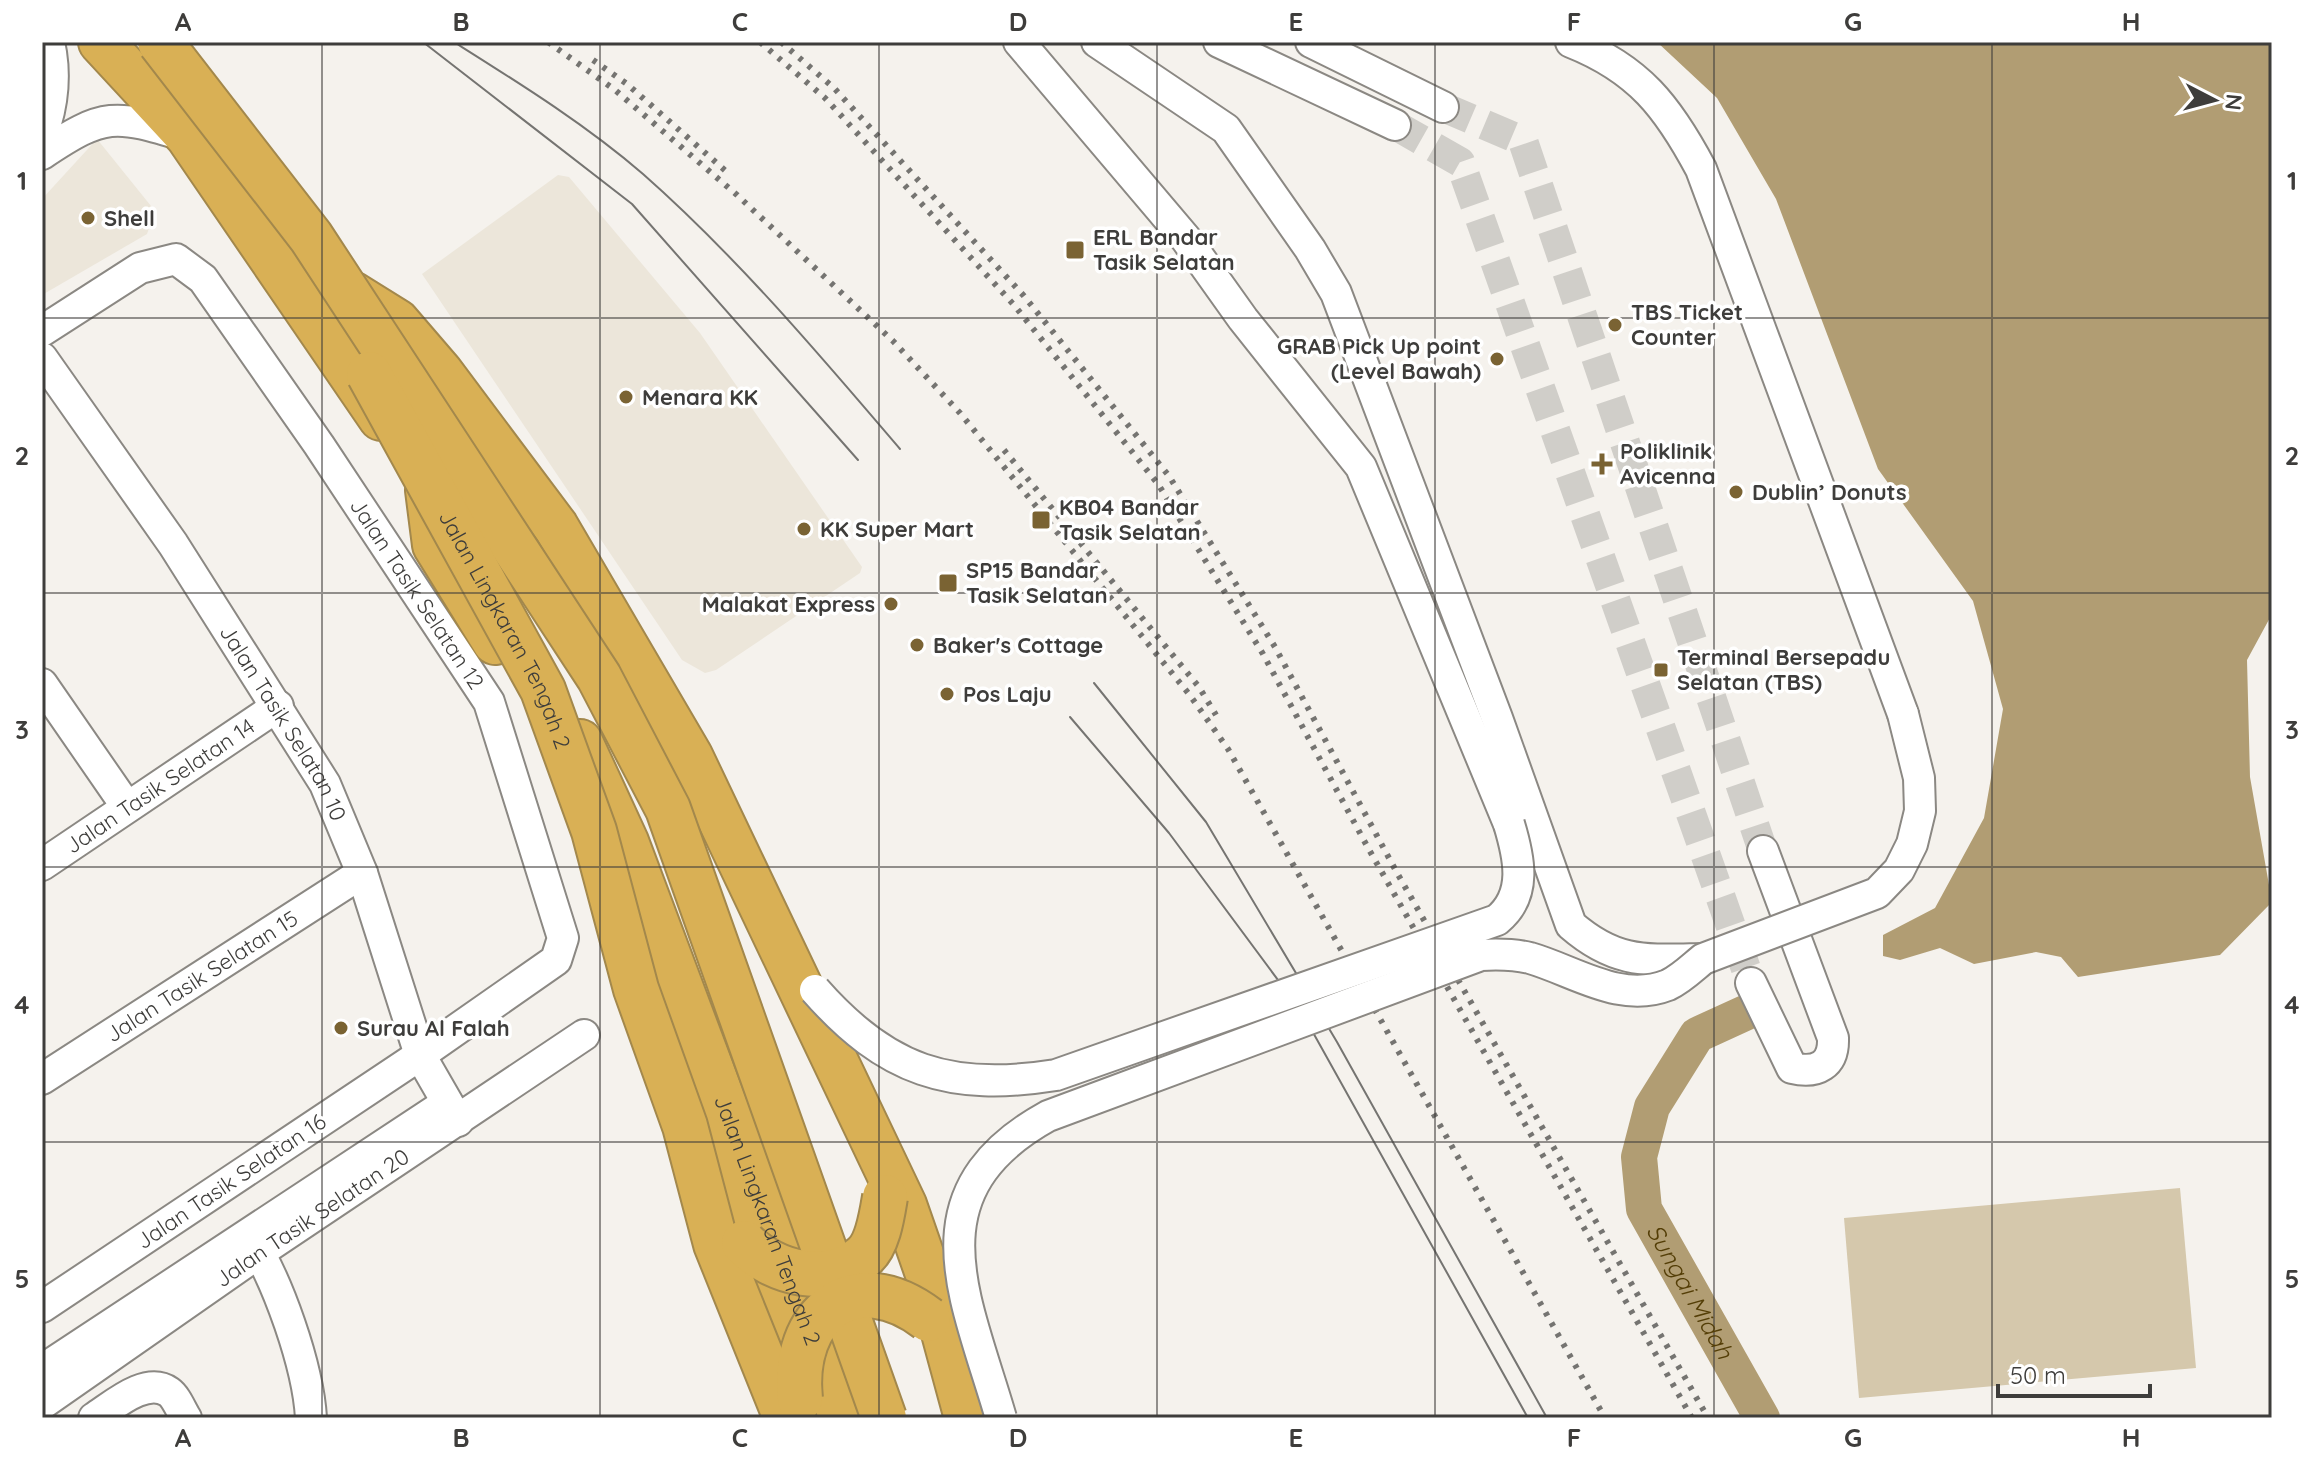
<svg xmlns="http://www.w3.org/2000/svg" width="2314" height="1460" font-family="Quicksand,sans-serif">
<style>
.built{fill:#ece6da}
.green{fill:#d5c8ac}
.water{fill:#b19d73}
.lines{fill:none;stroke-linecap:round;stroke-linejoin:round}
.river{stroke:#b19d73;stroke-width:36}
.minor-tunnel{stroke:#d0cec9;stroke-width:30;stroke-dasharray:30 15;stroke-linecap:butt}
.minor-casing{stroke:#8b8883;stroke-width:34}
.highway-casing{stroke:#a3884c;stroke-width:48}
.minor{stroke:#fff;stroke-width:30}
.highway{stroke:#d9b055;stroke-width:44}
.tram{stroke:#757471;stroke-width:2}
.rail{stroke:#757471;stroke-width:6;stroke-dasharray:4 8;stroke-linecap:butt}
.minor-bridge-casing{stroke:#8b8883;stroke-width:34;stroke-linecap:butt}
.highway-bridge-casing{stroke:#a3884c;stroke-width:48;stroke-linecap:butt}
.minor-bridge{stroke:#fff;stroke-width:30}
.highway-bridge{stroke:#d9b055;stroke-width:44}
.grid{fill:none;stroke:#3e3d3b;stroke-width:2;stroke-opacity:0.55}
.poi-dot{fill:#7a6333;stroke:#fff;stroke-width:3}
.labels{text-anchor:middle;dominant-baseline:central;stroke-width:7;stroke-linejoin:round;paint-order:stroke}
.poi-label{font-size:22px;font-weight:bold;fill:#3e3d3b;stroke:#fff;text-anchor:start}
.street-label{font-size:22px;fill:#3e3d3b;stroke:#fff}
.water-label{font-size:24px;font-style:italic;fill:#543e07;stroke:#fff}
.neatline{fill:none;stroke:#3e3d3b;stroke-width:3}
.grid-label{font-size:26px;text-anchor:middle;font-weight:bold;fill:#3e3d3b}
</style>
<rect width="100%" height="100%" fill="#f5f2ed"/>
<g class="built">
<polygon points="97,139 155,211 147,234 42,295 42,199"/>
<polygon points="558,175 569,177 700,333 862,567 860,573 716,670 705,673 682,660 422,274"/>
</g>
<polygon class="green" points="2180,1188 2196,1368 1859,1398 1844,1218"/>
<polygon class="water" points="1657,42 2272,42 2272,614 2247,660 2250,777 2272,902 2220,955 2078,977 2061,957 2036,952 1974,964 1940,948 1900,960 1883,956 1883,935 1935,908 1984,818 2003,709 1973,601 1878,469 1776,199 1717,98"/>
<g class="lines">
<path class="river" id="s1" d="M1745,1013l-48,22 -45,72 -13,50 5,52 118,209"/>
<g class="minor-tunnel">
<polyline points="1443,107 1523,141 1763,851"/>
<polyline points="1395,125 1460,162 1751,983"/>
</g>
<defs>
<g id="minor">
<polyline points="1019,42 1186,239 1243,319 1361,467 1509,824"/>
<path d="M1097,42l129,87 84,120 26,44 161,425 74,207c45,39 75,35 132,34"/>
<polyline points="1219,42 1395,125"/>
<polyline points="1311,42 1443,107"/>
<path d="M1571,42c68,27 97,65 130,127l202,545"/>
<path d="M42,135c11,-30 14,-62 7,-93"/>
<path d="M42,154c63,-42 72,-40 144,-18"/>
<path id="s2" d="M42,331l98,-63 36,-9 27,20 116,166 170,257 74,236 -7,22 -136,95 -378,252"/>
<path id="s3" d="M42,358l131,186 152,240 37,89 58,182 38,66"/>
<polyline points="42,684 127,807"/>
<path id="s4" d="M42,865l236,-159"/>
<path d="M1751,983l41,85c25,6 42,-3 41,-30l-70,-187"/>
<path id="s5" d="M42,1079l320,-206"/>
<path d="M249,1236c29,44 59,130 62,182"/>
<polyline points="42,1370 447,1103"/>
<path id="s6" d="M42,1404l218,-152 324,-217"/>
<path d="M94,1418c19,-12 52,-42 75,-26 7,5 12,18 17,26"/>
</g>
<g id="highway">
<polyline points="101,42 188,136 381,418"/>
<polyline points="352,294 397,322 440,372 556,527 690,756 904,1205 928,1274 967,1418"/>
<polyline points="428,490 435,545 495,642"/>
<path id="s7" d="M580,742l46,100 216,576"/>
<polyline points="705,1139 799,1397"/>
</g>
</defs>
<use href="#minor" class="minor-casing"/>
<use href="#highway" class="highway-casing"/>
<use href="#minor" class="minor"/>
<use href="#highway" class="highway"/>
<g class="tram">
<polyline points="423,42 632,204 858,460"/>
<path d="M454,42c65,41 131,82 189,132 93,82 176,180 257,275"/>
<polyline points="1094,683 1206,822 1337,1042 1547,1418"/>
<polyline points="1070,717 1169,833 1301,1011 1528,1418"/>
</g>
<g class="rail">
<polyline points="548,42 615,90 737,195 893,341 960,413 1189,694 1228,749 1605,1418"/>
<polyline points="760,42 825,98 1014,305 1158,484 1263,654 1367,846 1692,1418"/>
<polyline points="781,42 834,88 1024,296 1169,476 1275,647 1396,871 1708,1418"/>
<polyline points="593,60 627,84 728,173"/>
<polyline points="1004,450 1199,687 1216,715"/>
</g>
<defs>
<g id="minor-bridge">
<path d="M815,990c71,81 135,102 241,85l441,-155c31,-25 22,-63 12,-96"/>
<path d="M1001,1418c-35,-121 -92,-225 47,-302l433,-161c17,-1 32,-1 49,3 45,13 90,46 138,27 13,-6 24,-17 35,-26l174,-66 22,-23 13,-26 8,-33 -1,-33 -16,-64"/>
</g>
<g id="highway-bridge">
<polyline points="160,42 311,237 599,677 668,809 884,1418"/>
<path id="s8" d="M369,374l174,316 51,141 42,158 49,137 31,118 70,174"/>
<path d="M744,1243c29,30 85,45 120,13 14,-12 18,-41 21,-59"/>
<path d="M800,1399c-9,-85 54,-136 128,-80"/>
</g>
</defs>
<use href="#minor-bridge" class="minor-bridge-casing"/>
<use href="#highway-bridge" class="highway-bridge-casing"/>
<use href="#minor-bridge" class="minor-bridge"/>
<use href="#highway-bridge" class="highway-bridge"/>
</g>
<path class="grid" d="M322,42v1376M600,42v1376M879,42v1376M1157,42v1376M1435,42v1376M1714,42v1376M1992,42v1376M42,318h2230M42,593h2230M42,867h2230M42,1142h2230"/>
<g class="poi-dot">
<circle cx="88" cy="218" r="8"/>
<rect x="1065" y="240" width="20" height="20" rx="4"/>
<circle cx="1615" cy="325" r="8"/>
<circle cx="1497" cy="359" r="8"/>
<circle cx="626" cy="397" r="8"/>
<path d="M1598 452h8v8h8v8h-8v8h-8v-8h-8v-8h8z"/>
<circle cx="1736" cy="492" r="8"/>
<rect x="1031" y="510" width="20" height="20" rx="4"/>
<circle cx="804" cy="529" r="8"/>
<rect x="938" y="573" width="20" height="20" rx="4"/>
<circle cx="891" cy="604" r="8"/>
<circle cx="917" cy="645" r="8"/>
<rect x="1653" y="662" width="16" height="16" rx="4"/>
<circle cx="947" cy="694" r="8"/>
<circle cx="341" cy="1028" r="8"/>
</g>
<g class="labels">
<g class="poi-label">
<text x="104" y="218">Shell</text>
<text x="1093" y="237">ERL Bandar<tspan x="1093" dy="25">Tasik Selatan</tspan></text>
<text x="1631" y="312">TBS Ticket<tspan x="1631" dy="25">Counter</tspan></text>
<text x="1481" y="346" text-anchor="end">GRAB Pick Up point<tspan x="1481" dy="25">(Level Bawah)</tspan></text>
<text x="642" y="397">Menara KK</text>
<text x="1620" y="451">Poliklinik<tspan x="1620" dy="25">Avicenna</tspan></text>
<text x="1752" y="492">Dublin’ Donuts</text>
<text x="1059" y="507">KB04 Bandar<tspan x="1059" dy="25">Tasik Selatan</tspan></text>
<text x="820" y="529">KK Super Mart</text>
<text x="966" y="570">SP15 Bandar<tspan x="966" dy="25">Tasik Selatan</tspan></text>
<text x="875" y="604" text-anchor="end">Malakat Express</text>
<text x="933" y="645">Baker's Cottage</text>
<text x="1677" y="657">Terminal Bersepadu<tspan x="1677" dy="25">Selatan (TBS)</tspan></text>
<text x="963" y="694">Pos Laju</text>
<text x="357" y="1028">Surau Al Falah</text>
</g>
<g class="street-label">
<text stroke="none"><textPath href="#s2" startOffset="568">Jalan Tasik Selatan 12</textPath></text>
<text stroke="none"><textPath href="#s8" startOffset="290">Jalan Lingkaran Tengah 2</textPath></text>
<text stroke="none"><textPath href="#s3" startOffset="438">Jalan Tasik Selatan 10</textPath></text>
<text stroke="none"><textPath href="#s4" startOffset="142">Jalan Tasik Selatan 14</textPath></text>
<text stroke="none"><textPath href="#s5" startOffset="190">Jalan Tasik Selatan 15</textPath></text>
<text transform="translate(231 1181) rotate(-34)">Jalan Tasik Selatan 16</text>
<text stroke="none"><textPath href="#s6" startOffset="328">Jalan Tasik Selatan 20</textPath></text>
<text stroke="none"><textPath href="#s7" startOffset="514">Jalan Lingkaran Tengah 2</textPath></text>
</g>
<g class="water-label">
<text stroke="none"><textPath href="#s1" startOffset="336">Sungai Midah</textPath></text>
</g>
</g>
<rect width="2314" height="1460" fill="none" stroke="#ffffff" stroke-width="88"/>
<g transform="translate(2214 100) rotate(96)" stroke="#ffffff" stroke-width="6" paint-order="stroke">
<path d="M0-6L14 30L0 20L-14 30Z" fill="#3e3d3b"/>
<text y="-12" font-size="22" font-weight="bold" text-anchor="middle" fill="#3e3d3b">N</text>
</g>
<path d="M1998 1384v12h152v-12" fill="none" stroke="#3e3d3b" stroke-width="4"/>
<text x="2010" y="1384" font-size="24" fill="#3e3d3b" stroke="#ffffff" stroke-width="6" paint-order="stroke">50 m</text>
<rect x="44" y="44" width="2226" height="1372" class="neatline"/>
<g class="grid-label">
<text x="183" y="31">A</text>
<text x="461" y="31">B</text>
<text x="740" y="31">C</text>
<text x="1018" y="31">D</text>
<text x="1296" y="31">E</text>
<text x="1574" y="31">F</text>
<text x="1853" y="31">G</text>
<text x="2131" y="31">H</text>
<text x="22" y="190">1</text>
<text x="2292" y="190">1</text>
<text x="22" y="465">2</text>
<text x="2292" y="465">2</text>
<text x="22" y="739">3</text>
<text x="2292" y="739">3</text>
<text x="22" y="1014">4</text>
<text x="2292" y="1014">4</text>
<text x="22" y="1288">5</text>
<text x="2292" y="1288">5</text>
<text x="183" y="1447">A</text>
<text x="461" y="1447">B</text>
<text x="740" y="1447">C</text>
<text x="1018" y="1447">D</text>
<text x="1296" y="1447">E</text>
<text x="1574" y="1447">F</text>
<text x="1853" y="1447">G</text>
<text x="2131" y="1447">H</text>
</g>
</svg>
